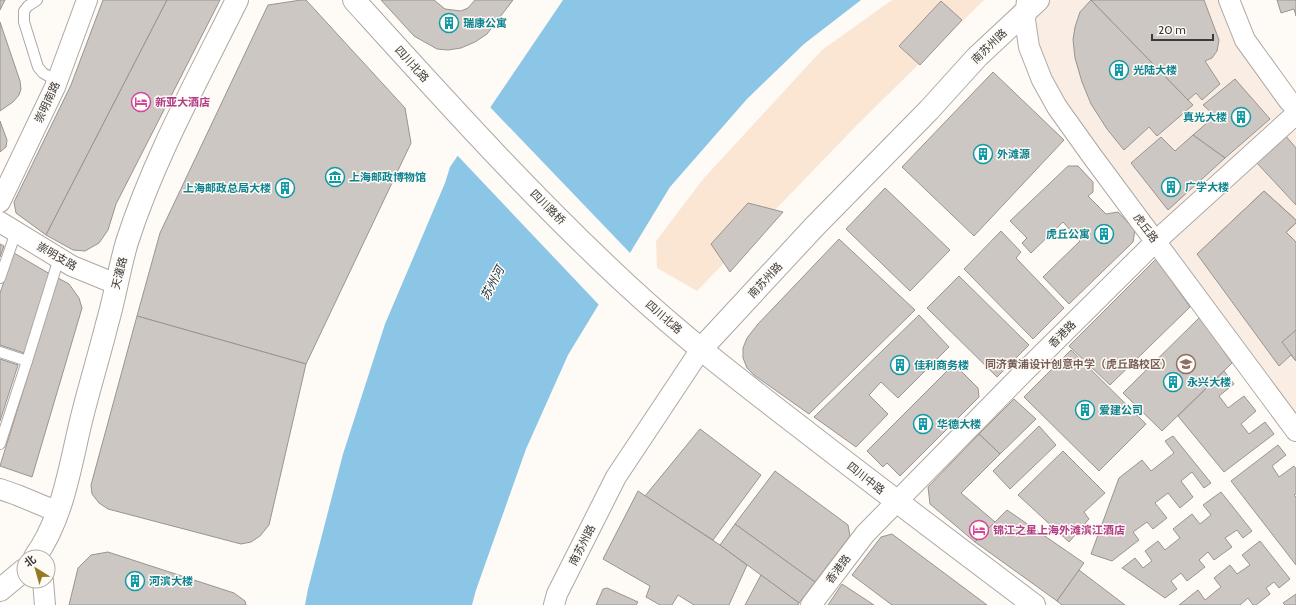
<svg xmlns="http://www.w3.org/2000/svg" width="1296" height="605" font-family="Cabin,'Noto Sans SC',sans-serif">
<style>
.built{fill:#faeee4}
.green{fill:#fbe6d4}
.water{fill:#8bc6e7}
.pier{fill:#fefaf6}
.building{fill:#ccc7c2;stroke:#999490}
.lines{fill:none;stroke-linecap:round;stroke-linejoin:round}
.lane-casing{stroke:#ada8a4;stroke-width:12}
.street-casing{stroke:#ada8a4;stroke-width:22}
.secondary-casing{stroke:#ada8a4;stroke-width:24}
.lane{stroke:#fff;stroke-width:10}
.street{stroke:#fff;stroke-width:20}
.secondary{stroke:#fff;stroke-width:22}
.labels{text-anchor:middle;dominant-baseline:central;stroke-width:3;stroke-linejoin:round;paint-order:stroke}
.culture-label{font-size:11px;font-weight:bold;fill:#0d838f;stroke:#fefaf6;text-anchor:start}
.street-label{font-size:11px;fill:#3d3b39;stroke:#fefaf6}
.hotel-label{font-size:11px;font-weight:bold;fill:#b23c85;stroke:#fefaf6;text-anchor:start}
.education-label{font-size:11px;font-weight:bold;fill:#785e54;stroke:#fefaf6;text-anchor:end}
.water-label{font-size:12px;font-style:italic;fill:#122e3c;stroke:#fefaf6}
</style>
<rect width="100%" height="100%" fill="#fefaf6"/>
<polygon class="built" points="1038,0 1229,0 1296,101 1296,431 1156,241 1029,47"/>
<polygon class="green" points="892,0 984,0 857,125 697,291 657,268 656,241 704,178 822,50"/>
<polygon class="water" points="563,0 861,0 804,44 747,99 670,187 568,355 526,449 476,590 472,605 305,605 308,589 343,454 385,324 445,183 450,167"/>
<polygon class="pier" points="489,106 631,254 600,306 456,154"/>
<g class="building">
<polygon points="0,0 5,0 0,10"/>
<polygon points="103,0 167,0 46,235 16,213 14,202 71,85"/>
<polygon points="167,0 220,0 116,204 108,230 99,243 85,251 73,250 46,235"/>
<polygon points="301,0 306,0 405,108 411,143 306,364 137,316 160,233 268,5"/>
<polygon points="381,0 434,0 445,9 461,11 468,8 475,0 513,0 487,34 475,42 461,48 448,50 437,49 414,36"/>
<polygon points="1091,0 1193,105 1157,136 1149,127 1124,150 1107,129 1091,104 1082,82 1075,58 1073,40 1075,27 1080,12"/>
<polygon points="1091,0 1204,0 1219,40 1217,51 1212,58 1205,61 1220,84 1202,100 1196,93 1188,100"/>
<polygon points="1277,0 1296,0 1296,16 1294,9 1281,13"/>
<polygon points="941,1 962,20 920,65 899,46"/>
<polygon points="0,22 20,81 21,89 19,95 13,102 0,111"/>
<polygon points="993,72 1064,140 974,236 902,167"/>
<polygon points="1235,79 1270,119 1225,158 1193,135 1215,116 1203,105"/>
<polygon points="0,121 7,140 6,147 0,152"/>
<polygon points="1193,135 1225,158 1168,210 1131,163 1161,137 1175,151"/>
<polygon points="1285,135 1296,148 1296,205 1256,162"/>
<polygon points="1068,166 1078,166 1093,182 1093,192 1088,196 1106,214 1118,212 1135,230 1133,242 1069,304 1043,277 1080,241 1063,222 1031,253 1022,243 1027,238 1010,221"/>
<polygon points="885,188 950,250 910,291 846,229"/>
<polygon points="1264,191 1296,220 1296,223 1234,280 1208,244"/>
<polygon points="1264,191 1296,220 1296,223 1286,232 1296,242 1296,361 1291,355 1279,366 1197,254"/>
<polygon points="748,203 783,212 730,272 711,244"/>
<polygon points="1001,231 1021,252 1016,258 1064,308 1033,339 964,269"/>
<polygon points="839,239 915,310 809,414 754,375 747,368 743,358 743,348 747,338 758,324"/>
<polygon points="0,244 4,246 0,257"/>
<polygon points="14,253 50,274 24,353 0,345 0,293"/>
<polygon points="1156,259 1190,307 1110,385 1069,346"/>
<polygon points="959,276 1029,345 997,377 927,308"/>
<polygon points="58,278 69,284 79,298 82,308 32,477 0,466"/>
<polygon points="919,315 949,347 898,398 881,382 869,395 888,414 856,447 814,417"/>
<polygon points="137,316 306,364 269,525 260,536 251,542 241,544 108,509 99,503 92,494 91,485"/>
<polygon points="1200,317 1232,363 1162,431 1123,393"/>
<polygon points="1296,330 1296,361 1282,342"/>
<polygon points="1071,350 1146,424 1099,471 1024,397"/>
<polygon points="0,359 18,365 0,421"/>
<polygon points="954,364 978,388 979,397 900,476 887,463 883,467 867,451"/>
<polygon points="1224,371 1234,384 1219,396 1228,408 1244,396 1256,411 1241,424 1249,434 1265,422 1274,434 1224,472 1178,416"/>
<polygon points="1014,399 1036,419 1000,454 979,434"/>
<polygon points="1039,426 1056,445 1010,489 993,471"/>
<polygon points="700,429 761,475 713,540 645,496"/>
<polygon points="979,434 1000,454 961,493 995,522 975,542 930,504 928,487"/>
<polygon points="1173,436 1211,483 1204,488 1192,472 1181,481 1193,497 1180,508 1168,493 1155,503 1167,518 1153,529 1147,522 1133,532 1139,540 1112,561 1091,554 1119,478 1142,460 1151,471 1174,453 1165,441"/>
<polygon points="1278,445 1286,455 1272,466 1279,477 1294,466 1296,469 1296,494 1294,495 1296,497 1296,565 1231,481"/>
<polygon points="1063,451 1105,493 1084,512 1089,519 1069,542 1018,495"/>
<polygon points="775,471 848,525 850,536 815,582 735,524"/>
<polygon points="638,491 720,545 747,565 729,605 694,605 678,595 672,605 660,605 646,597 650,586 603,559"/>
<polygon points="1221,492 1252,531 1243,538 1237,530 1225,538 1232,547 1214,560 1208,552 1199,560 1205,567 1187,581 1181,573 1171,581 1177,589 1165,598 1122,568 1135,558 1143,568 1152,561 1145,551 1158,541 1165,550 1180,538 1173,529 1192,514 1200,524 1211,515 1203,505"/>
<polygon points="1007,510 1084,563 1057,601 975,542"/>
<polygon points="735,524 815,582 799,603 720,545"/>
<polygon points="892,534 987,605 892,605 852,575 881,537"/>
<polygon points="1260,541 1290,579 1279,588 1274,582 1266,588 1270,594 1256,605 1253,605 1248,598 1240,605 1179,605 1198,590 1205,600 1221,587 1214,578 1230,565 1237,574 1250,565 1242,555"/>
<polygon points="108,552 234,593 245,601 246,605 69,605 78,568 91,555"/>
<polygon points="1079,570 1125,605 1062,605 1057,601"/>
<polygon points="761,575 799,603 798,605 745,605"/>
<polygon points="842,584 874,605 828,605"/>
<polygon points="607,588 638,602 636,605 596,605 603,589"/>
<polygon points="1296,594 1296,605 1285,605 1283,603"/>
</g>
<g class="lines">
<defs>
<g id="lane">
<polyline points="37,0 28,6 24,11 24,22 38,67 43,73 57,81"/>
<polyline points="0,278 16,232"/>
<polyline points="0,352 27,361 59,258"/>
<polyline points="0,444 27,361"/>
</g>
<g id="street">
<polyline points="1027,0 1025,20 1029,47 1042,80 1057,107 1092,156 1296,431"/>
<polyline points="1229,0 1245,40 1289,101 1296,108"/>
<polyline points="0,202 55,87 87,0"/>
<polyline points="0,222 72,266 116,284"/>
<polyline points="0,489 17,495 58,512"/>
<polyline points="43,581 45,605"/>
<polyline points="554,605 557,594 616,477 701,349"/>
<polyline points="811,605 865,534 1025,371 1156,241 1296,114"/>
</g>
<g id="secondary">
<path d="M354,0c88,97 176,195 273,285 56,52 116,98 177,145 76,59 153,117 230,175"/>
<polyline points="701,349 815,226 929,110 977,57 1038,0"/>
<path d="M35,557c28,-39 35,-91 46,-136 8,-33 18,-65 26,-97 8,-27 12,-55 20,-82 27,-84 71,-163 110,-242"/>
<polyline points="0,590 24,570"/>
</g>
</defs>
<use href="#lane" class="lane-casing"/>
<use href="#street" class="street-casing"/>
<use href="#secondary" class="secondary-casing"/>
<use href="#lane" class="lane"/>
<use href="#street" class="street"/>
<use href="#secondary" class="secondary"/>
</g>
<defs>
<symbol id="building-ring" viewBox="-11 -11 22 22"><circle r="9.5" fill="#fefaf6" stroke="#0f9aa8" stroke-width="1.5"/><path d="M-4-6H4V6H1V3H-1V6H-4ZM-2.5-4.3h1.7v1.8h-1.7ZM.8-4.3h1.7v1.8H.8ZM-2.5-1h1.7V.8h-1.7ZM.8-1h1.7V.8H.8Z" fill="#0f9aa8"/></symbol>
<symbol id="hotel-ring" viewBox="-11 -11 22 22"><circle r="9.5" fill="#fefaf6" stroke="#d1479c" stroke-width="1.5"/><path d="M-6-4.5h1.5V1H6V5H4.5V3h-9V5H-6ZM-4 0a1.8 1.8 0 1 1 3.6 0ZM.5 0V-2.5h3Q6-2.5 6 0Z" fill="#d1479c"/></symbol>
<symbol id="museum-ring" viewBox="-11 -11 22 22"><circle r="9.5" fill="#fefaf6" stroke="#0f9aa8" stroke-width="1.5"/><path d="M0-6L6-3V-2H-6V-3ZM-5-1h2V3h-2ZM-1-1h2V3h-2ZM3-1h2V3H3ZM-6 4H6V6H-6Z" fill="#0f9aa8"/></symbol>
<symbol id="school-ring" viewBox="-11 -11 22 22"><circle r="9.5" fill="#fefaf6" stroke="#8d6e63" stroke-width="1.5"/><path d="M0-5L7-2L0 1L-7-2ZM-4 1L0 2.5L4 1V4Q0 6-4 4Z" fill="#8d6e63"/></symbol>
</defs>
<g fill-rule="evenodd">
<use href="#building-ring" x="438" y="12" width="22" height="22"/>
<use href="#building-ring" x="1108" y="59" width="22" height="22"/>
<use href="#hotel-ring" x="130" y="91" width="22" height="22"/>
<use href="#building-ring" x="1230" y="106" width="22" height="22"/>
<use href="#building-ring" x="972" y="143" width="22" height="22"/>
<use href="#museum-ring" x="324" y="166" width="22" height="22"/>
<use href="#building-ring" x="1160" y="176" width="22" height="22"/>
<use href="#building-ring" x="274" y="177" width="22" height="22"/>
<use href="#building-ring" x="1093" y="223" width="22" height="22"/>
<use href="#school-ring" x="1175" y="353" width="22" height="22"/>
<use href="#building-ring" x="889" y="354" width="22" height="22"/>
<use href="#building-ring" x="1162" y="371" width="22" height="22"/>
<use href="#building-ring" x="1074" y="399" width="22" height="22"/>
<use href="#building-ring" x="912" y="413" width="22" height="22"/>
<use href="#hotel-ring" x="968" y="519" width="22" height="22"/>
<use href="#building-ring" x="124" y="570" width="22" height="22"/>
</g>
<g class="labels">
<g class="culture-label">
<text x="463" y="23">瑞康公寓</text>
<text x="1133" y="70">光陆大楼</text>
<text x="1227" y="117" text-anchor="end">真光大楼</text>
<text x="997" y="154">外滩源</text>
<text x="349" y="177">上海邮政博物馆</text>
<text x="1185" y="187">广学大楼</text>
<text x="271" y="188" text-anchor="end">上海邮政总局大楼</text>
<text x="1090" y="234" text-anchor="end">虎丘公寓</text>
<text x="914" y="365">佳利商务楼</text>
<text x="1187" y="382">永兴大楼</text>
<text x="1099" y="410">爱建公司</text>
<text x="937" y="424">华德大楼</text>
<text x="149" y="581">河滨大楼</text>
</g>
<g class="street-label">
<text transform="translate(989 46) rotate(-44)">南苏州路</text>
<text transform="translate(412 64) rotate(48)">四川北路</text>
<text transform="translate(47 102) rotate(-65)">崇明南路</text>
<text transform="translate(548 207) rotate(45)">四川路桥</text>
<text transform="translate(1146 228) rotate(53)">虎丘路</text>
<text transform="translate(57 256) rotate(30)">崇明支路</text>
<text transform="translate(119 273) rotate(-76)">天潼路</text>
<text transform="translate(765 280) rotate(-47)">南苏州路</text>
<text transform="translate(664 317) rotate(41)">四川北路</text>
<text transform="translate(1062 334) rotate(-45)">香港路</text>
<text transform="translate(866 478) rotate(38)">四川中路</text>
<text transform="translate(582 545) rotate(-63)">南苏州路</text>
<text transform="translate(838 569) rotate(-53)">香港路</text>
</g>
<g class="hotel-label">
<text x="155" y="102">新亚大酒店</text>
<text x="993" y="530">锦江之星上海外滩滨江酒店</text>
</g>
<g class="education-label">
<text x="1172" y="364">同济黄浦设计创意中学（虎丘路校区）</text>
</g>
<g class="water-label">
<text transform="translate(492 283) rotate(-62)">苏州河</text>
</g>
</g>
<g transform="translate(36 569) rotate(323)"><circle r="19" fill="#fefaf6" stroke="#b1aeaa"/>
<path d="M0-3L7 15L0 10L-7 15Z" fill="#947a21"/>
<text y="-6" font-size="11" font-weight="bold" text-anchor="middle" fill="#3d3b39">北</text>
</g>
<path d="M1152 34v6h61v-6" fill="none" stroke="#3d3b39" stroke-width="2"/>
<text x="1158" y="34" font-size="12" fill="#3d3b39" stroke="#fefaf6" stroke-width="3" paint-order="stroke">20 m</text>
</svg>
